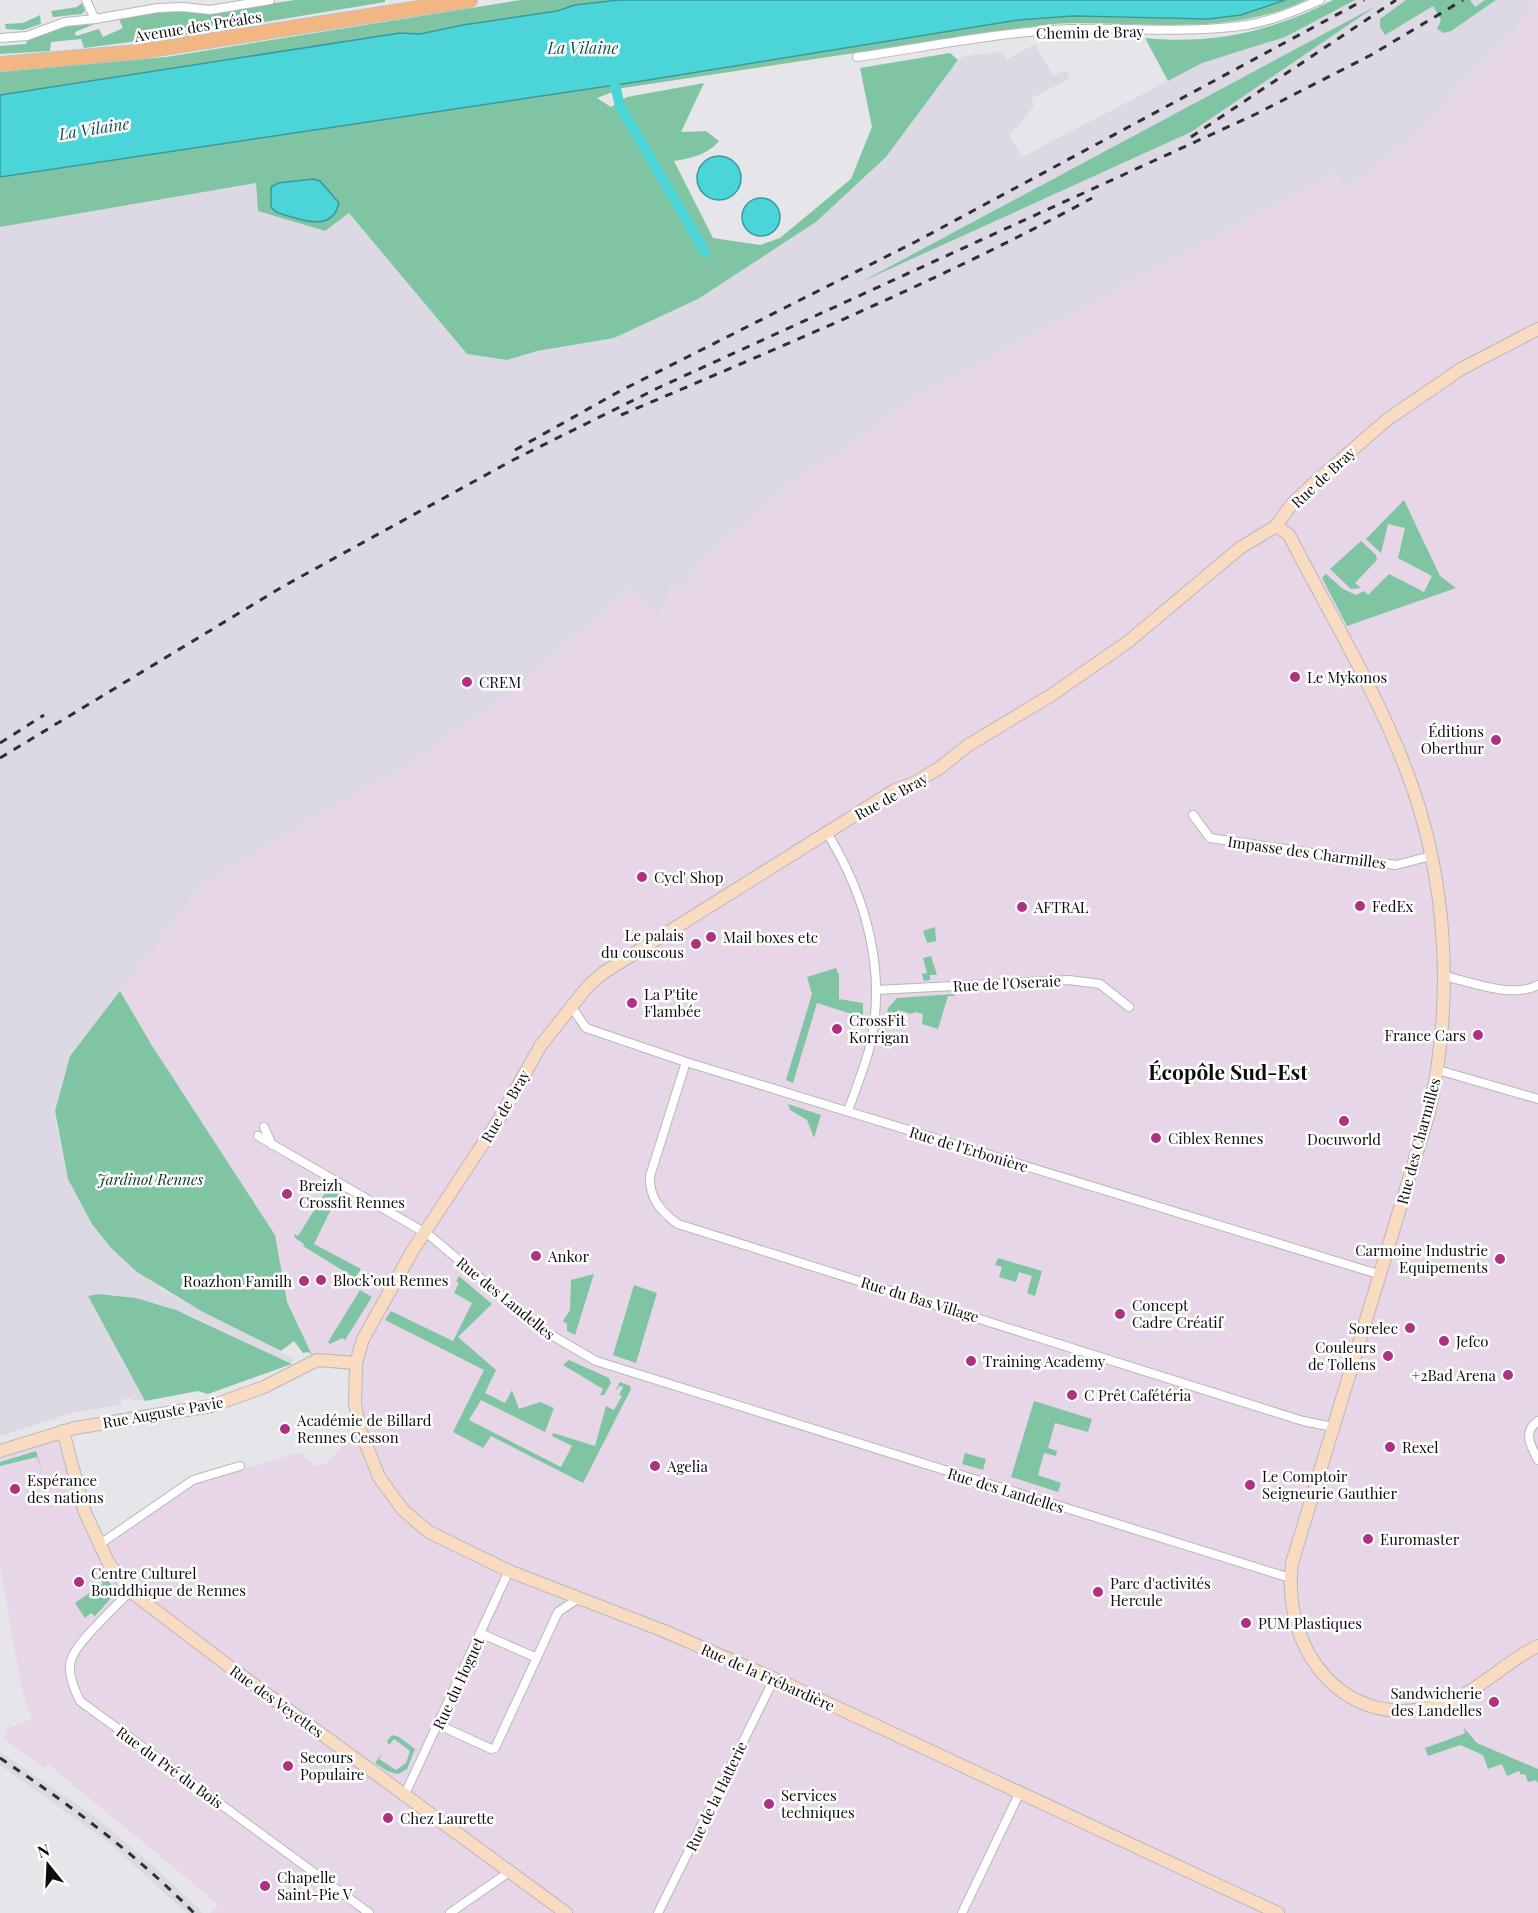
<svg xmlns="http://www.w3.org/2000/svg" width="1538" height="1913" font-family="'Playfair Display',serif">
<style>
.industrial{fill:#e7d6e7}
.built{fill:#dcd9e5}
.green{fill:#80c5a3}
.water{fill:#4bd5d9;stroke:#39999c;stroke-width:1.5}
.lines{fill:none;stroke-linecap:round;stroke-linejoin:round}
.canal{stroke:#4bd5d9;stroke-width:10}
.street-casing{stroke:#b8b7bb;stroke-width:10}
.secondary-casing{stroke:#b8b7bb;stroke-width:14}
.primary-casing{stroke:#c0c0c0;stroke-width:16}
.street{stroke:#fff;stroke-width:8}
.secondary{stroke:#f9dbc1;stroke-width:12}
.primary{stroke:#f2b683;stroke-width:14}
.rail{stroke:#302f31;stroke-width:3;stroke-dasharray:8 8;stroke-linecap:butt}
.poi-dot{fill:#ae3182;stroke:#fff;stroke-width:2}
.labels{text-anchor:middle;dominant-baseline:central;stroke-width:5;stroke-linejoin:round;paint-order:stroke}
.street-label{font-size:15px;fill:#0e0d0e;stroke:#fff}
.poi-label{font-size:15px;fill:#0e0d0e;stroke:#fff;text-anchor:start}
.park-label{font-size:15px;font-style:italic;fill:#063422;stroke:#fff}
.water-label{font-size:16px;font-style:italic;fill:#124e50;stroke:#fff}
.district-label{font-size:21px;font-weight:bold;fill:#0e0d0e;stroke:#fff}
</style>
<rect width="100%" height="100%" fill="#e6e5e9"/>
<polygon class="industrial" points="1538,0 1538,1913 211,1913 218,1905 190,1881 48,1764 45,1768 4,1739 8,1728 32,1719 21,1685 0,1563 0,1451 63,1431 100,1544 193,1480 242,1470 296,1453 302,1454 315,1466 325,1464 360,1429 356,1363 317,1360 312,1355 287,1302 274,1235 151,1044 120,991 203,885 380,778 383,783 514,690 633,588 659,619 671,586 688,590 697,565 805,472 843,451 910,401 1335,173 1344,191 1406,142 1515,31"/>
<g class="built">
<polygon points="1344,0 1537,0 1515,31 1406,142 1344,191 1335,173 910,401 843,451 805,472 697,565 688,590 671,587 659,620 632,588 514,690 383,783 380,779 203,885 70,1056 55,1111 56,1122 68,1179 111,1248 161,1289 294,1359 291,1363 196,1318 158,1304 112,1295 88,1296 145,1401 133,1400 131,1398 121,1400 121,1405 75,1412 0,1436 0,227 256,183 258,211 325,231 349,212 467,354 507,360 537,351 614,338 698,299 816,222 886,157 958,60 964,56 1002,52 1007,60 1035,44 1053,76 1065,70 1070,78 1031,99 1034,106 1010,135 1022,157 1202,63 1246,48 1282,27"/>
<polygon points="0,1752 94,1816 158,1870 203,1913 187,1913 108,1842 0,1765"/>
</g>
<g class="green">
<polygon points="295,0 385,0 385,2 223,29 222,23 192,28 192,34 84,48 81,39 51,42 50,51 0,54 0,46 26,44 28,40 63,27 95,24 75,32 76,36 99,29 103,37 123,28 119,19 160,11 208,13"/>
<polygon points="521,0 619,0 575,5 557,11 463,25 420,34 400,33 0,95 0,72 166,57"/>
<path d="M1285,0h21c-72,35 -154,23 -231,23 -18,0 -37,3 -55,5l-397,60 -26,10 14,9 16,-10 77,-14 -23,49 25,-1 13,10c-10,13 -30,18 -45,20l39,77 47,7 20,-7 71,-59 21,-52 -12,-59 90,-15 8,7 -72,97 -70,65 -118,77 -84,39 -77,13 -30,9 -40,-6 -118,-141 -24,18 -67,-20 -2,-28 -256,44v-50l642,-96 376,-61 55,-4 63,2 105,-3z"/>
<path d="M1333,0h22l-70,37 -83,26 -34,18 -23,-43c67,7 129,-7 188,-38z"/>
<polygon points="1406,0 1470,0 1475,7 1485,0 1496,0 1451,31 1444,33 1437,29 1441,20 1433,6 1385,35 1380,27 1380,19"/>
<polygon points="82,3 85,11 82,14 53,17 51,11 77,7"/>
<polygon points="1376,6 1191,132 861,282"/>
<polygon points="40,15 41,24 23,30 6,29 5,24 23,23"/>
<polygon points="1404,500 1440,576 1456,588 1347,626 1322,578 1326,574 1343,589 1356,595 1364,591 1368,595 1389,574 1424,592 1432,576 1398,558 1405,528 1388,524 1381,553 1366,539"/>
<polygon points="1361,541 1376,555 1377,560 1355,583 1361,588 1351,589 1330,569"/>
<polygon points="935,927 936,941 927,943 923,931"/>
<polygon points="931,956 937,975 930,975 930,980 924,981 922,974 927,973 923,958"/>
<polygon points="836,968 839,975 839,999 863,1003 863,1014 858,1016 817,1003 793,1083 786,1080 812,994 807,977"/>
<polygon points="120,991 151,1044 275,1235 287,1302 312,1355 308,1352 303,1353 294,1341 281,1351 203,1312 137,1272 111,1248 92,1224 68,1179 55,1111 70,1056"/>
<polygon points="953,994 956,996 948,996 938,1029 922,1024 923,1014 915,1012 911,1014 898,1010 895,1016 888,1014 884,1027 888,1008 897,998"/>
<polygon points="788,1104 821,1115 814,1138 807,1120 790,1110"/>
<polygon points="330,1185 340,1190 339,1193 314,1244 361,1269 355,1278 303,1246 304,1244 295,1238 294,1234 298,1236"/>
<polygon points="998,1258 1042,1271 1035,1296 1027,1293 1032,1276 1019,1272 1016,1282 999,1277 1002,1267 995,1265"/>
<polygon points="594,1274 575,1335 567,1331 567,1324 563,1321 570,1310 571,1280"/>
<polygon points="459,1276 492,1304 458,1337 496,1370 485,1393 505,1403 512,1390 519,1409 540,1402 554,1408 545,1432 481,1400 469,1420 561,1467 572,1446 552,1436 553,1433 595,1446 606,1406 614,1410 622,1396 619,1395 623,1387 620,1386 615,1391 620,1382 630,1386 631,1389 583,1483 491,1436 483,1448 453,1432 484,1370 385,1320 391,1311 453,1341 472,1303 454,1293 459,1283 456,1281"/>
<polygon points="634,1285 657,1293 636,1363 613,1355"/>
<polygon points="360,1290 372,1297 345,1340 342,1338 330,1344 328,1342"/>
<polygon points="98,1294 136,1298 176,1310 292,1364 208,1394 198,1391 145,1401 88,1296"/>
<polygon points="569,1360 609,1378 611,1383 604,1395 600,1395 603,1389 563,1365"/>
<polygon points="1034,1401 1092,1419 1088,1432 1055,1423 1048,1448 1057,1451 1056,1456 1044,1453 1038,1475 1061,1483 1058,1492 1011,1477"/>
<polygon points="36,1451 43,1474 37,1457 0,1466 0,1462"/>
<polygon points="965,1453 986,1459 983,1470 962,1464"/>
<polygon points="104,1574 112,1586 112,1597 95,1616 91,1613 85,1618 75,1603 103,1584 99,1577"/>
<polygon points="1464,1728 1477,1743 1538,1769 1538,1784 1536,1780 1528,1782 1525,1774 1521,1775 1519,1771 1507,1776 1502,1764 1488,1769 1483,1755 1460,1745 1428,1756 1425,1748 1461,1735 1465,1733"/>
<polygon points="392,1735 399,1737 415,1749 407,1769 398,1774 387,1771 375,1763 382,1753 379,1759 396,1770 406,1763 410,1751 394,1739 389,1745 387,1741"/>
</g>
<g class="water">
<polygon points="619,0 1285,0 1241,15 1208,19 1073,16 1018,20 642,81 0,177 0,95 400,33 420,34 463,25 557,11 575,5"/>
<circle cx="719" cy="178" r="22"/>
<path d="M313,179l7,2 19,22c-7,31 -41,16 -63,9l-5,-5v-20l7,-4z"/>
<circle cx="761" cy="217" r="19"/>
</g>
<g class="lines">
<polyline class="canal" points="615,85 620,106 705,252"/>
<defs>
<g id="street">
<polyline points="86,0 95,19"/>
<polyline points="0,38 27,36 65,22 95,19 158,8 183,7 210,10 270,0"/>
<path d="M857,57c70,-10 142,-25 213,-28 59,-2 118,5 177,-4 25,-4 50,-15 73,-25"/>
<polyline points="1193,815 1210,838 1396,865 1431,856"/>
<path d="M827,833c40,64 61,142 42,217 -6,21 -14,41 -21,61"/>
<path d="M1444,976c28,6 67,23 94,9"/>
<polyline points="876,990 1069,980 1100,984 1129,1007"/>
<polyline points="571,1006 586,1028 686,1062 1378,1274"/>
<path d="M686,1062l-36,114c-1,22 11,36 28,48l625,197 30,6"/>
<polyline points="1438,1070 1538,1099"/>
<polyline points="264,1127 272,1145"/>
<polyline points="258,1136 429,1235 541,1329 596,1361 1290,1578"/>
<path d="M1538,1421c-16,11 -7,25 0,39"/>
<polyline points="100,1544 193,1480 240,1466"/>
<path d="M130,1591c-14,16 -53,50 -59,69 -4,13 3,29 9,41l289,212"/>
<polyline points="480,1633 537,1658"/>
<polyline points="439,1725 491,1749 495,1748 558,1612 579,1598"/>
<polyline points="405,1794 509,1571"/>
<polyline points="450,1913 509,1872"/>
<polyline points="658,1913 774,1679"/>
<polyline points="962,1913 1020,1792"/>
</g>
<g id="secondary">
<path d="M1276,526l13,9c40,78 87,155 118,237 41,108 47,228 22,341l-137,450c-11,88 54,171 148,142 37,-11 64,-43 98,-59"/>
<polyline points="63,1431 84,1510 108,1562 130,1591 230,1667 566,1913"/>
<polyline points="0,1451 75,1428 211,1406 264,1387 317,1360 356,1363"/>
<polyline points="1278,1913 789,1685 664,1631 509,1571 429,1532 403,1510 379,1477 360,1429 355,1404 356,1363 363,1339 413,1250 498,1121 541,1045 588,986 603,973 895,790 914,783 941,767 967,746 1053,694 1129,641 1240,548 1276,526 1291,505 1314,483 1388,419 1461,369 1538,329"/>
</g>
<polyline id="primary" points="0,64 137,52 470,0"/>
</defs>
<use href="#street" class="street-casing"/>
<use href="#secondary" class="secondary-casing"/>
<use href="#primary" class="primary-casing"/>
<use href="#street" class="street"/>
<use href="#secondary" class="secondary"/>
<use href="#primary" class="primary"/>
<g class="rail">
<polyline points="1191,137 1396,0"/>
<path d="M621,415c159,-68 319,-134 471,-217"/>
<polyline points="515,450 620,391 917,241 1364,0"/>
<polyline points="0,743 44,715"/>
<polyline points="0,758 282,587 513,460 660,387 1256,114 1371,55 1463,0"/>
<path d="M0,1758c69,46 136,96 194,155"/>
</g>
</g>
<g class="poi-dot">
<circle cx="1295" cy="677" r="6"/>
<circle cx="467" cy="682" r="6"/>
<circle cx="1496" cy="740" r="6"/>
<circle cx="642" cy="877" r="6"/>
<circle cx="1360" cy="906" r="6"/>
<circle cx="1022" cy="907" r="6"/>
<circle cx="711" cy="937" r="6"/>
<circle cx="696" cy="944" r="6"/>
<circle cx="632" cy="1003" r="6"/>
<circle cx="837" cy="1029" r="6"/>
<circle cx="1478" cy="1035" r="6"/>
<circle cx="1344" cy="1121" r="6"/>
<circle cx="1156" cy="1138" r="6"/>
<circle cx="287" cy="1194" r="6"/>
<circle cx="536" cy="1256" r="6"/>
<circle cx="1500" cy="1259" r="6"/>
<circle cx="321" cy="1280" r="6"/>
<circle cx="304" cy="1281" r="6"/>
<circle cx="1120" cy="1314" r="6"/>
<circle cx="1410" cy="1328" r="6"/>
<circle cx="1444" cy="1341" r="6"/>
<circle cx="1388" cy="1356" r="6"/>
<circle cx="971" cy="1361" r="6"/>
<circle cx="1508" cy="1375" r="6"/>
<circle cx="1072" cy="1395" r="6"/>
<circle cx="285" cy="1429" r="6"/>
<circle cx="1390" cy="1447" r="6"/>
<circle cx="655" cy="1466" r="6"/>
<circle cx="1250" cy="1485" r="6"/>
<circle cx="15" cy="1489" r="6"/>
<circle cx="1368" cy="1539" r="6"/>
<circle cx="79" cy="1582" r="6"/>
<circle cx="1098" cy="1592" r="6"/>
<circle cx="1246" cy="1623" r="6"/>
<circle cx="1494" cy="1702" r="6"/>
<circle cx="288" cy="1766" r="6"/>
<circle cx="769" cy="1804" r="6"/>
<circle cx="388" cy="1818" r="6"/>
<circle cx="265" cy="1886" r="6"/>
</g>
<g class="labels">
<g class="street-label">
<text transform="translate(198 26) rotate(-9)">Avenue des Préales</text>
<text transform="translate(1090 32) rotate(-1)">Chemin de Bray</text>
<text transform="translate(1323 477) rotate(-43)">Rue de Bray</text>
<text transform="translate(891 796) rotate(-29)">Rue de Bray</text>
<text transform="translate(1307 852) rotate(8)">Impasse des Charmilles</text>
<text transform="translate(1007 983) rotate(-3)">Rue de l'Oseraie</text>
<text transform="translate(505 1106) rotate(-60)">Rue de Bray</text>
<text transform="translate(1418 1141) rotate(-75)">Rue des Charmilles</text>
<text transform="translate(969 1149) rotate(17)">Rue de l'Erbonière</text>
<text transform="translate(506 1298) rotate(39)">Rue des Landelles</text>
<text transform="translate(920 1299) rotate(17)">Rue du Bas Village</text>
<text transform="translate(163 1412) rotate(-10)">Rue Auguste Pavie</text>
<text transform="translate(1006 1490) rotate(17)">Rue des Landelles</text>
<text transform="translate(768 1677) rotate(24)">Rue de la Frébardière</text>
<text transform="translate(458 1683) rotate(-65)">Rue du Hoguet</text>
<text transform="translate(277 1701) rotate(36)">Rue des Veyettes</text>
<text transform="translate(170 1767) rotate(36)">Rue du Pré du Bois</text>
<text transform="translate(716 1796) rotate(-64)">Rue de la Hatterie</text>
</g>
<g class="poi-label">
<text x="1307" y="677">Le Mykonos</text>
<text x="479" y="682">CREM</text>
<text x="1484" y="731" text-anchor="end">Éditions<tspan x="1484" dy="17">Oberthur</tspan></text>
<text x="654" y="877">Cycl' Shop</text>
<text x="1372" y="906">FedEx</text>
<text x="1034" y="907">AFTRAL</text>
<text x="684" y="935" text-anchor="end">Le palais<tspan x="684" dy="17">du couscous</tspan></text>
<text x="723" y="937">Mail boxes etc</text>
<text x="644" y="994">La P'tite<tspan x="644" dy="17">Flambée</tspan></text>
<text x="849" y="1020">CrossFit<tspan x="849" dy="17">Korrigan</tspan></text>
<text x="1466" y="1035" text-anchor="end">France Cars</text>
<text x="1168" y="1138">Ciblex Rennes</text>
<text x="1344" y="1139" text-anchor="middle">Docuworld</text>
<text x="299" y="1185">Breizh<tspan x="299" dy="17">Crossfit Rennes</tspan></text>
<text x="1488" y="1250" text-anchor="end">Carmoine Industrie<tspan x="1488" dy="17">Equipements</tspan></text>
<text x="548" y="1256">Ankor</text>
<text x="333" y="1280">Block’out Rennes</text>
<text x="292" y="1281" text-anchor="end">Roazhon Familh</text>
<text x="1132" y="1305">Concept<tspan x="1132" dy="17">Cadre Créatif</tspan></text>
<text x="1398" y="1328" text-anchor="end">Sorelec</text>
<text x="1456" y="1341">Jefco</text>
<text x="1376" y="1347" text-anchor="end">Couleurs<tspan x="1376" dy="17">de Tollens</tspan></text>
<text x="983" y="1361">Training Academy</text>
<text x="1496" y="1375" text-anchor="end">+2Bad Arena</text>
<text x="1084" y="1395">C Prêt Cafétéria</text>
<text x="297" y="1420">Académie de Billard<tspan x="297" dy="17">Rennes Cesson</tspan></text>
<text x="1402" y="1447">Rexel</text>
<text x="667" y="1466">Agelia</text>
<text x="1262" y="1476">Le Comptoir<tspan x="1262" dy="17">Seigneurie Gauthier</tspan></text>
<text x="27" y="1480">Espérance<tspan x="27" dy="17">des nations</tspan></text>
<text x="1380" y="1539">Euromaster</text>
<text x="91" y="1573">Centre Culturel<tspan x="91" dy="17">Bouddhique de Rennes</tspan></text>
<text x="1110" y="1583">Parc d'activités<tspan x="1110" dy="17">Hercule</tspan></text>
<text x="1258" y="1623">PUM Plastiques</text>
<text x="1482" y="1693" text-anchor="end">Sandwicherie<tspan x="1482" dy="17">des Landelles</tspan></text>
<text x="300" y="1757">Secours<tspan x="300" dy="17">Populaire</tspan></text>
<text x="781" y="1795">Services<tspan x="781" dy="17">techniques</tspan></text>
<text x="400" y="1818">Chez Laurette</text>
<text x="277" y="1877">Chapelle<tspan x="277" dy="17">Saint-Pie V</tspan></text>
</g>
<g class="park-label">
<text x="150" y="1179">Jardinot Rennes</text>
</g>
<g class="water-label">
<text x="583" y="47">La Vilaine</text>
<text transform="translate(94 128) rotate(-9)">La Vilaine</text>
</g>
<g class="district-label">
<text x="1228" y="1071">Écopôle Sud-Est</text>
</g>
</g>
<g transform="translate(48 1865) rotate(342)" stroke="#ffffff" stroke-width="4.5" paint-order="stroke">
<path d="M0-4.5L10 22L0 15L-10 22Z" fill="#0e0d0e"/>
<text y="-9" font-size="16" font-weight="bold" text-anchor="middle" fill="#0e0d0e">N</text>
</g>
</svg>
